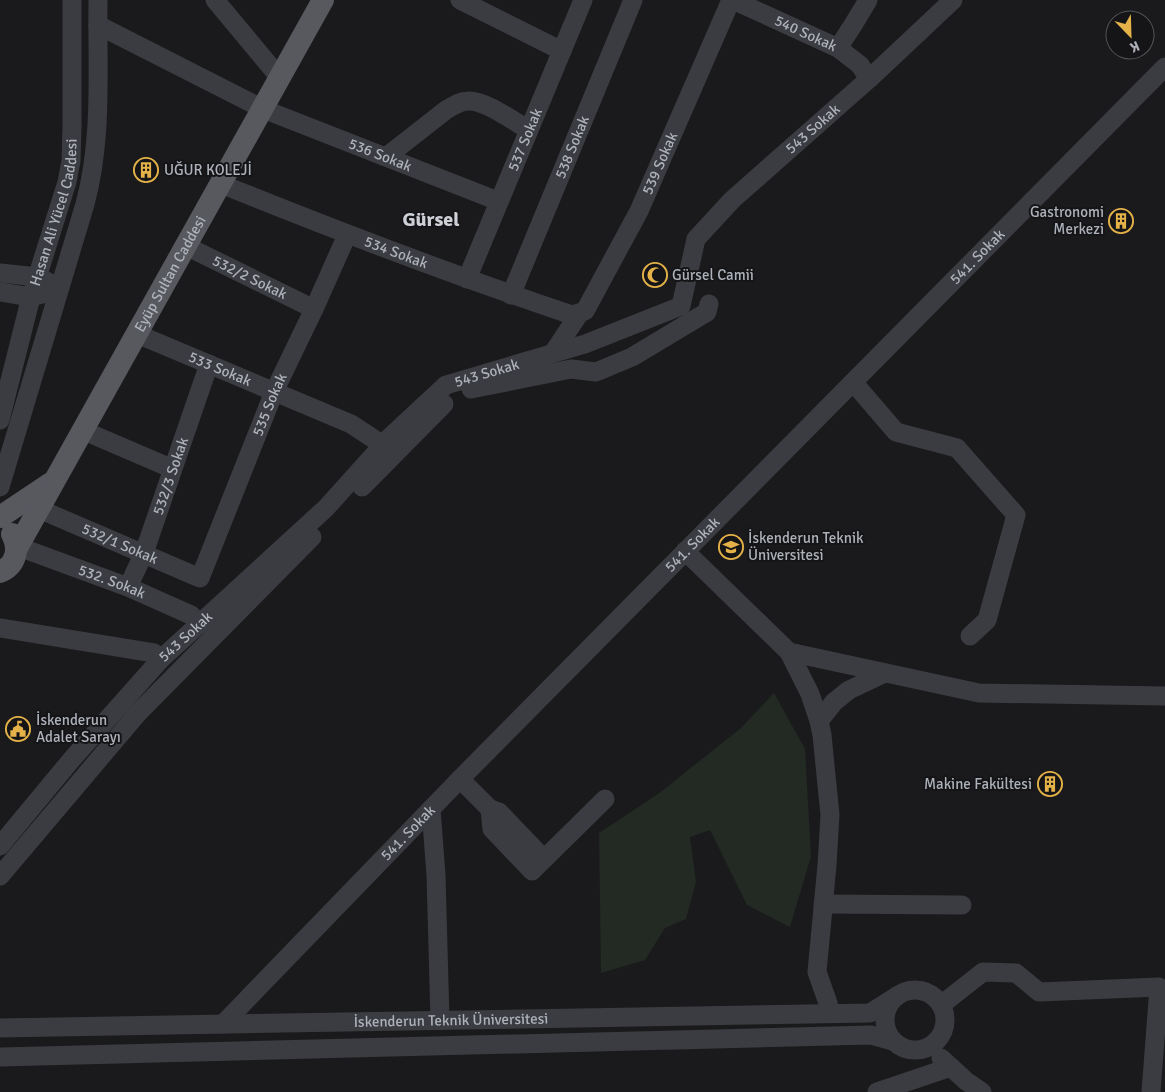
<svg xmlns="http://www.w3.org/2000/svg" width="1165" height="1092" font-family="Signika,sans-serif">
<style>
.green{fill:#222a23}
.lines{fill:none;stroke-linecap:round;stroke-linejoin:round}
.minor{stroke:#3b3c41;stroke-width:19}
.major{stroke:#57595f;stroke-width:22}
.labels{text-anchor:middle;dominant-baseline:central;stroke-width:4;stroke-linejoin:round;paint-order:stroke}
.street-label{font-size:15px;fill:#adb1ba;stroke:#151517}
.poi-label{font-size:15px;fill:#adb1ba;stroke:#151517;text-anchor:start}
.district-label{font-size:20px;font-weight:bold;fill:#ced0d7;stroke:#151517}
</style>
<rect width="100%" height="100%" fill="#1a1a1c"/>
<polygon class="green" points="774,693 805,749 811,856 790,927 747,905 710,830 690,837 696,882 686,919 665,928 645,960 601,973 599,833 658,794 741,728"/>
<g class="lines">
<g class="minor">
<polyline points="215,0 280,78"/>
<polyline points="460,0 562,51"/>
<path id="s1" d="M733,0l105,48 22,17 9,14"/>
<path id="s2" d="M98,25l165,84 235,92"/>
<polyline points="838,48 853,25 868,0"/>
<path d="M386,157l60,-47c7,-4 14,-9 22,-9 17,-1 45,20 61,29"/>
<path id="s3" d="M221,184c116,47 232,91 351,131l13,-4 54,-100 92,-211"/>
<path id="s4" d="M186,246l128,63"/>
<polyline points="0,273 38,277 50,283"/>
<path id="s5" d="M467,279l116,-279"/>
<polyline points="0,292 31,297 42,294"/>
<path id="s6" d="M511,295l122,-295"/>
<path id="s7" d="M137,334l214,90 32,21"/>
<polyline points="553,353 579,314"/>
<polyline points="853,382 896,432 957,448 1016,515 987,620 970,636"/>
<polyline points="471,389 571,369 596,372 632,357 707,312 709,304"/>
<path id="s8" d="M0,420l31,-123 36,-115 4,-21 1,-35v-126"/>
<polyline points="82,430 173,469"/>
<path d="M0,487l85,-283c18,-66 12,-136 13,-204"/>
<polyline points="362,487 444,404"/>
<path id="s9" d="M39,509l161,69 74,-186 40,-83 33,-74"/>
<path id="s10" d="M19,547l109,40 63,28 9,9"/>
<polyline points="685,551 789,652 979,693 1165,696"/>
<path id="s11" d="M128,587l16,-34 65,-189"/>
<polyline points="0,628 154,653 161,659"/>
<polyline points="789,652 810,694 819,721 822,735 830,815 827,865 817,972 828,1003 830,1013"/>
<polyline points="819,721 834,702 849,690 885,673"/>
<polyline points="460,779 490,809 492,829 532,871 605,799"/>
<polyline points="431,809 436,875 440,1020"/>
<polyline points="490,809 499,812 544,859"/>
<path id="s12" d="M0,846l72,-87 89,-100 165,-151 63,-70 57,-53 139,-41 96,-38 15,-67 36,-39 137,-121 84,-79"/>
<polyline points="0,876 138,713 312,537"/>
<polyline points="823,904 962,905"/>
<circle cx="915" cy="1020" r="30"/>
<polyline points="941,1005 983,972 1016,973 1039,992 1159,987 1151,1092"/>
<path id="s13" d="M223,1024l237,-245 705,-712"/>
<path id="s14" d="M0,1028l870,-15 27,-17"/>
<polyline points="0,1057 871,1035 893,1041"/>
<polyline points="941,1058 966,1081 982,1092"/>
<polyline points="877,1092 951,1067"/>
</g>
<g class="major">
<polyline points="0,517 51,483"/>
<path id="s15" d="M17,548l306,-548"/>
<path d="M0,572c16,-7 20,-23 12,-38"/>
</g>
</g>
<defs>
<symbol id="building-ring" viewBox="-11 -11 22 22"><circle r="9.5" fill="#151517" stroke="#e4b249" stroke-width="1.5"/><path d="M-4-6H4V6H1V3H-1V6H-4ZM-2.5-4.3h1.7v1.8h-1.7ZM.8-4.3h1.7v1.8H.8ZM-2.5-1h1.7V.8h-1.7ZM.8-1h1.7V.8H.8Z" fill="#e4b249"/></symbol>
<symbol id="mosque-ring" viewBox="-11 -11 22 22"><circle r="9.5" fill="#151517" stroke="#e4b249" stroke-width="1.5"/><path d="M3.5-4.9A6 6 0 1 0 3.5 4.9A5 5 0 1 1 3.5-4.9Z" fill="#e4b249"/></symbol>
<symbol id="university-ring" viewBox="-11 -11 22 22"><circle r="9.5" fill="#151517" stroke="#e4b249" stroke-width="1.5"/><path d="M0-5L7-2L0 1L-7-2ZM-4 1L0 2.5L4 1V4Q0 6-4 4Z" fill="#e4b249"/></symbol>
<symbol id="civic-ring" viewBox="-11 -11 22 22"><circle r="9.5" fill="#151517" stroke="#e4b249" stroke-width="1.5"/><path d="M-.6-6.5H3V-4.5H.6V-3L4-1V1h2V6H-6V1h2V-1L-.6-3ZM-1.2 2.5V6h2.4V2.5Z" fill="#e4b249"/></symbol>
</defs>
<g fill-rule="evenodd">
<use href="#building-ring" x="132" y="156" width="28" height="28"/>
<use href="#building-ring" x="1107" y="207" width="28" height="28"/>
<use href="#mosque-ring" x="641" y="261" width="28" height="28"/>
<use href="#university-ring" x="717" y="533" width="28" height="28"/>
<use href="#civic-ring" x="4" y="715" width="28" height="28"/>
<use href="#building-ring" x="1036" y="770" width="28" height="28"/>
</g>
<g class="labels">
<g class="street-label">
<text stroke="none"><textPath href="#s1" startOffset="80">540 Sokak</textPath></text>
<text stroke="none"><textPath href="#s12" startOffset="1120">543 Sokak</textPath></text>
<text stroke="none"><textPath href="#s5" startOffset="151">537 Sokak</textPath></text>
<text stroke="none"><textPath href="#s6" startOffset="160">538 Sokak</textPath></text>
<text stroke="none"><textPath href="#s2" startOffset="311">536 Sokak</textPath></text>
<text stroke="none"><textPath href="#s3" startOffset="554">539 Sokak</textPath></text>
<text stroke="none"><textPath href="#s8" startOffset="215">Hasan Ali Yücel Caddesi</textPath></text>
<text stroke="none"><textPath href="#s3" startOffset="188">534 Sokak</textPath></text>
<text stroke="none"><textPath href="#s13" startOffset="1076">541. Sokak</textPath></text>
<text stroke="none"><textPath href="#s15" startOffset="314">Eyüp Sultan Caddesi</textPath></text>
<text stroke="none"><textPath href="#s4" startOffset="71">532/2 Sokak</textPath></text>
<text stroke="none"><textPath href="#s7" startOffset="90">533 Sokak</textPath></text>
<text stroke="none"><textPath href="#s12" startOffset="685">543 Sokak</textPath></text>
<text stroke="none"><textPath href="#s9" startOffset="362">535 Sokak</textPath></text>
<text stroke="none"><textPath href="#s11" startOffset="119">532/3 Sokak</textPath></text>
<text stroke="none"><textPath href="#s9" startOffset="88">532/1 Sokak</textPath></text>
<text stroke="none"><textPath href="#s13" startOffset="671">541. Sokak</textPath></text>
<text stroke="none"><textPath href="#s10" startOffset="99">532. Sokak</textPath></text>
<text stroke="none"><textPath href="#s12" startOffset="280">543 Sokak</textPath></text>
<text stroke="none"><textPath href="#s13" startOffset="266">541. Sokak</textPath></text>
<text stroke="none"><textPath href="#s14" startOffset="451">İskenderun Teknik Üniversitesi</textPath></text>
</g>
<g class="poi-label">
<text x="164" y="170">UĞUR KOLEJİ</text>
<text x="1104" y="212" text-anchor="end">Gastronomi<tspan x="1104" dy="17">Merkezi</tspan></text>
<text x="672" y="275">Gürsel Camii</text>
<text x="748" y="538">İskenderun Teknik<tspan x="748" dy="17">Üniversitesi</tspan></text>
<text x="36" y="720">İskenderun<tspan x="36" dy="17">Adalet Sarayı</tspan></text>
<text x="1032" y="784" text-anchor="end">Makine Fakültesi</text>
</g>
<g class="district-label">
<text x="431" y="219">Gürsel</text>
</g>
</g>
<g transform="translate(1130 35) rotate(157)"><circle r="24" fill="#151517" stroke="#525358"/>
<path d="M0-4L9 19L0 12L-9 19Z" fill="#e4b249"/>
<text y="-8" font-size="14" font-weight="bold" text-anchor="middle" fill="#adb1ba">K</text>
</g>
</svg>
